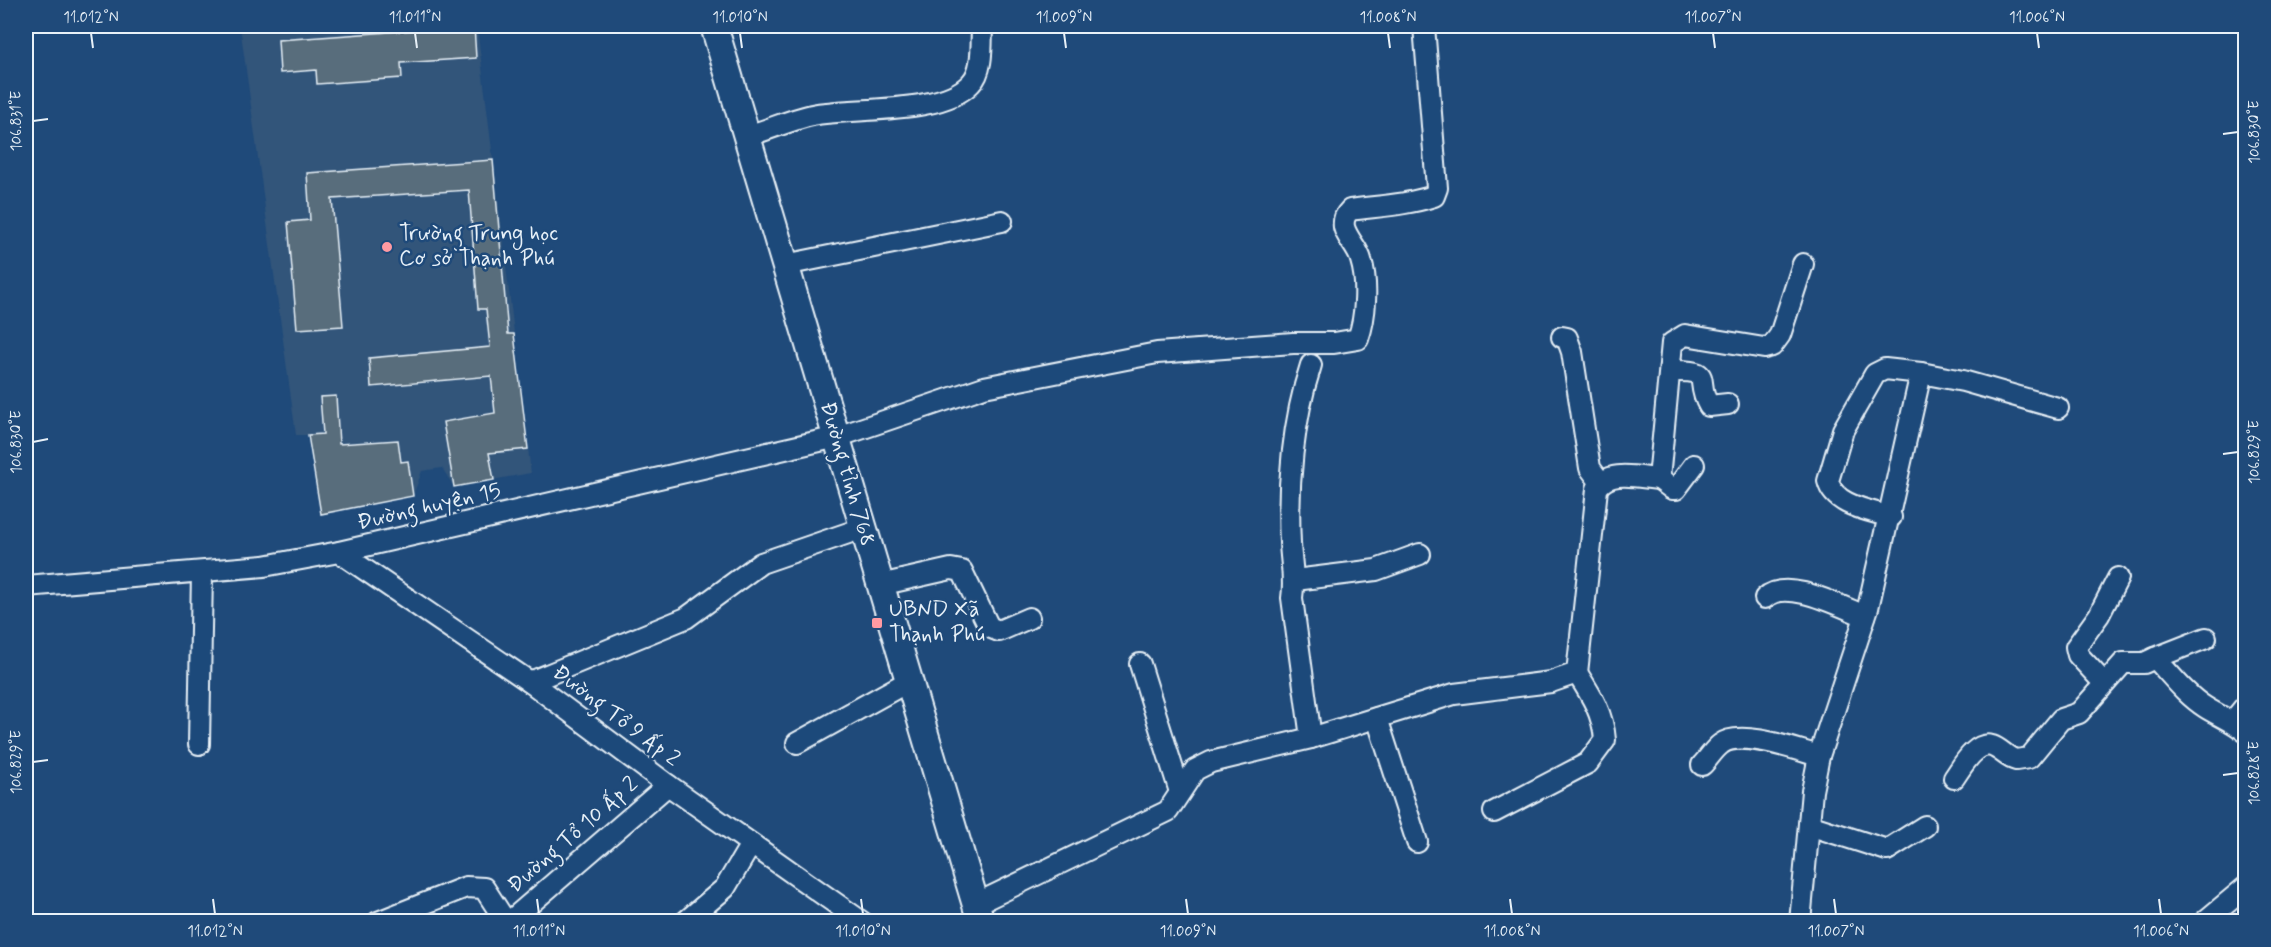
<svg xmlns="http://www.w3.org/2000/svg" width="2271" height="947" font-family="Mynerve,sans-serif">
<style>
.built{fill:#30547a}
.building{fill:#596d7b;stroke:#e8f1f8;stroke-width:1.5}
.lines{fill:none;stroke-linecap:round;stroke-linejoin:round}
.minor-casing{stroke:#e8f1f8;stroke-width:24}
.major-casing{stroke:#e8f1f8;stroke-width:30}
.minor{stroke:#1f4a7a;stroke-width:20}
.major{stroke:#1f4a7a;stroke-width:26}
.ticks{fill:none;stroke:#e8f1f8;stroke-width:2}
.poi-dot{fill:#ff9aa2;stroke:#1f4a7a;stroke-width:2}
.labels{text-anchor:middle;dominant-baseline:central;stroke-width:5;stroke-linejoin:round;paint-order:stroke}
.poi-label{font-size:22px;fill:#e8f1f8;stroke:#1f4a7a;text-anchor:start}
.street-label{font-size:22px;fill:#e8f1f8;stroke:#1f4a7a}
.neatline{fill:none;stroke:#e8f1f8;stroke-width:2}
.ticks-label{font-size:15px;text-anchor:middle;fill:#e8f1f8}
</style>
<rect width="100%" height="100%" fill="#1f4a7a"/>
<filter id="ink" filterUnits="userSpaceOnUse"><feTurbulence type="fractalNoise" baseFrequency=".0167" numOctaves="2"/><feDisplacementMap in="SourceGraphic" scale="12" xChannelSelector="R" yChannelSelector="G"/><feConvolveMatrix kernelMatrix="1 2 1 2 8 2 1 2 1" color-interpolation-filters="sRGB"/></filter>
<g filter="url(#ink)">
<polygon class="built" points="240,26 477,26 531,473 454,487 442,468 422,471 413,496 321,514 308,435 296,435"/>
<g class="building">
<polygon points="474,26 476,58 401,63 402,78 317,84 316,70 280,73 278,40"/>
<polygon points="493,160 508,334 514,334 528,449 489,453 494,480 454,487 443,422 495,413 491,376 371,387 369,358 490,347 486,309 478,309 469,190 332,199 343,326 297,329 288,222 310,220 307,173"/>
<polygon points="336,396 339,444 398,440 401,462 408,461 413,496 321,514 308,435 323,434 320,397"/>
</g>
<g class="lines">
<defs>
<g id="minor">
<path d="M747,136c21,-6 43,-16 65,-21 42,-8 130,0 159,-32 13,-13 10,-41 11,-57"/>
<polyline points="785,265 1002,221"/>
<polyline points="1562,337 1567,338 1572,352 1590,468 1601,483"/>
<path d="M1671,371c46,-1 22,8 38,35l19,-2"/>
<polyline points="1921,373 1963,381 2058,408"/>
<polyline points="1659,479 1672,489 1676,489 1694,465"/>
<polyline points="339,552 530,682 668,785 862,922"/>
<polyline points="1295,580 1376,570 1420,554"/>
<polyline points="880,585 951,569 962,571 989,627 999,631 1029,618"/>
<path d="M26,586l238,-20 75,-14 498,-115 147,-50 173,-34 136,-10h41l24,-4c8,-22 10,-57 3,-79 -3,-12 -14,-21 -17,-33 -1,-8 1,-12 6,-17 29,-4 56,-5 84,-14l3,-8 -13,-162"/>
<path d="M1765,598c21,-21 76,9 100,18"/>
<path d="M2206,638l-51,20c16,17 31,37 50,49 14,9 28,14 41,25"/>
<polyline points="1140,664 1180,792"/>
<polyline points="530,682 686,618 761,563 863,528"/>
<polyline points="2104,683 2078,655 2076,647 2099,615 2118,578"/>
<polyline points="1377,718 1417,842"/>
<polyline points="2233,721 2246,705"/>
<path d="M1311,738l143,-44 97,-12 26,-9 20,-184c11,-21 43,-11 62,-10l13,-136 13,-8 79,13 8,-2 8,-11 23,-71"/>
<polyline points="797,743 909,681"/>
<polyline points="199,744 202,572"/>
<path d="M1702,765c6,-6 12,-16 19,-21 19,-15 76,6 98,12"/>
<path d="M1954,778c8,-11 21,-37 38,-32 9,3 15,12 24,14l13,-2 32,-39 18,-6 44,-50h21l11,-5"/>
<path d="M1494,812l94,-49 17,-23c-2,-27 -14,-45 -28,-67"/>
<polyline points="1809,825 1887,850 1925,826"/>
<path d="M976,904l192,-93 27,-41 16,-8 100,-24 -19,-140c3,-19 -1,-35 -2,-55 -3,-57 3,-123 21,-178"/>
<polyline points="378,922 466,887 484,888 506,922"/>
<polyline points="509,922 668,785"/>
<polyline points="685,922 725,888 751,844"/>
<path d="M1800,922l12,-131 7,-35 49,-148 53,-235 -36,-4 -10,5 -32,56 -15,51c6,25 41,29 63,36"/>
<polyline points="2204,922 2246,887"/>
</g>
<polyline id="major" points="714,26 981,922"/>
</defs>
<use href="#minor" class="minor-casing"/>
<use href="#major" class="major-casing"/>
<use href="#minor" class="minor"/>
<use href="#major" class="major"/>
</g>
</g>
<path class="ticks" d="M91,33l2,15M415,33l2,15M740,33l2,15M1064,33l2,15M1388,33l2,15M1713,33l2,15M2037,33l2,15M33,121l15,-2M2223,134l15,-2M33,442l15,-3M2223,454l15,-2M33,762l15,-2M2223,775l15,-2M213,899l2,15M537,899l2,15M861,899l2,15M1186,899l2,15M1510,899l2,15M1834,899l2,15M2159,899l2,15"/>
<g class="poi-dot">
<circle cx="387" cy="247" r="6"/>
<rect x="871" y="617" width="12" height="12" rx="3"/>
</g>
<g class="labels">
<g class="poi-label">
<text x="399" y="234">Trường Trung học<tspan x="399" dy="25">Cơ sở Thạnh Phú</tspan></text>
<text x="889" y="610">UBND Xã<tspan x="889" dy="25">Thạnh Phú</tspan></text>
</g>
<g class="street-label">
<text transform="translate(847 474) rotate(74)">Đường tỉnh 768</text>
<text transform="translate(429 507) rotate(-13)">Đường huyện 15</text>
<text transform="translate(616 716) rotate(37)">Đường Tổ 9 Ấp 2</text>
<text transform="translate(573 835) rotate(-41)">Đường Tổ 10 Ấp 2</text>
</g>
</g>
<rect width="2271" height="947" fill="none" stroke="#1f4a7a" stroke-width="66"/>
<rect x="33" y="33" width="2205" height="881" class="neatline"/>
<g class="ticks-label">
<text x="91" y="22">11.012°N</text>
<text x="415" y="22">11.011°N</text>
<text x="740" y="22">11.010°N</text>
<text x="1064" y="22">11.009°N</text>
<text x="1388" y="22">11.008°N</text>
<text x="1713" y="22">11.007°N</text>
<text x="2037" y="22">11.006°N</text>
<text transform="translate(16 121) rotate(-90)" y="5">106.831°E</text>
<text transform="translate(2254 132) rotate(-90)" y="5">106.830°E</text>
<text transform="translate(16 442) rotate(-90)" y="5">106.830°E</text>
<text transform="translate(2254 452) rotate(-90)" y="5">106.829°E</text>
<text transform="translate(16 762) rotate(-90)" y="5">106.829°E</text>
<text transform="translate(2254 773) rotate(-90)" y="5">106.828°E</text>
<text x="215" y="936">11.012°N</text>
<text x="539" y="936">11.011°N</text>
<text x="863" y="936">11.010°N</text>
<text x="1188" y="936">11.009°N</text>
<text x="1512" y="936">11.008°N</text>
<text x="1836" y="936">11.007°N</text>
<text x="2161" y="936">11.006°N</text>
</g>
</svg>
